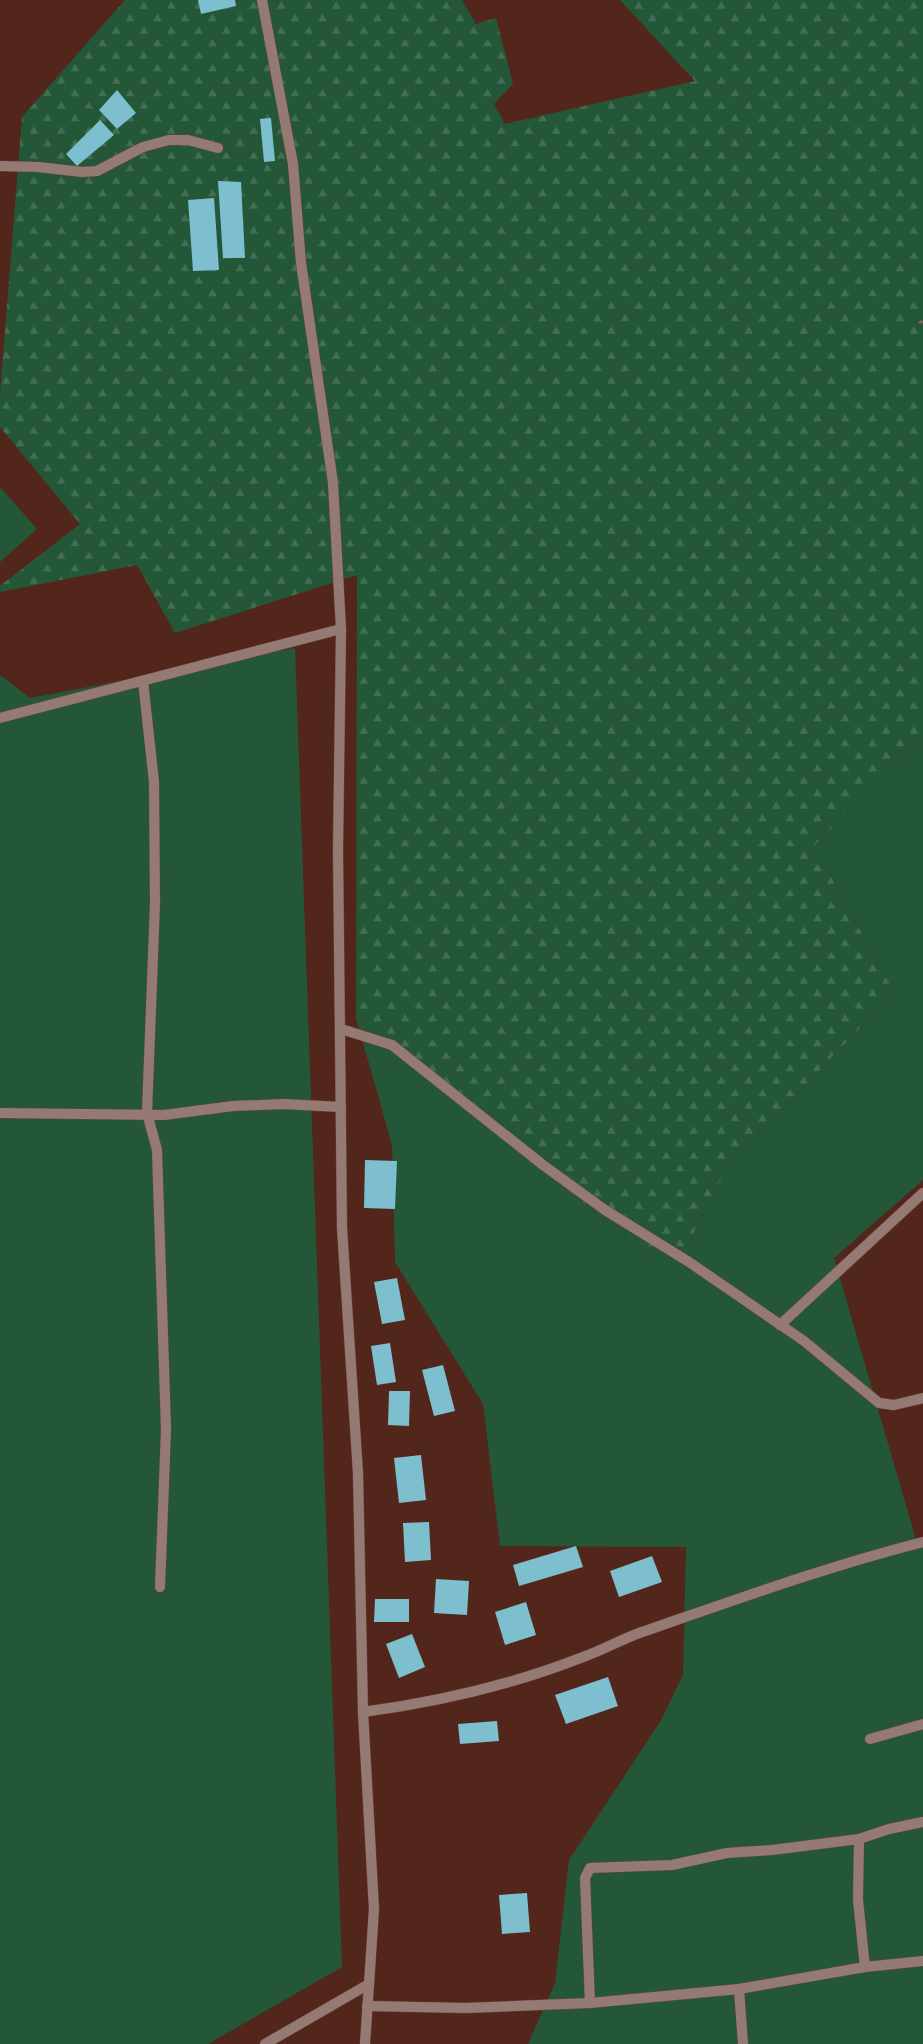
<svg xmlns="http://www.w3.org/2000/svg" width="923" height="2044" font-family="Inter,sans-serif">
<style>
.grass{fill:#235738}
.forest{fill:url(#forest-firs)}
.building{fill:#7dbfce}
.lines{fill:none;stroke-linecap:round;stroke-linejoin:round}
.street-casing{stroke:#6e443a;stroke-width:11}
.path{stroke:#875f56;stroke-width:3;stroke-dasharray:4 4;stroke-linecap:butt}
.street{stroke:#957a73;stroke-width:10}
</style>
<defs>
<pattern id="forest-firs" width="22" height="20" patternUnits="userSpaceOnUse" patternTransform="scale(1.25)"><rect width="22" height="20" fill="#235738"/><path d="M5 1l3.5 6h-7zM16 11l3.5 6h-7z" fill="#436e53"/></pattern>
</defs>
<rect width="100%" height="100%" fill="#53261c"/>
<g class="grass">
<polygon points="0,487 37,529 0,562"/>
<polygon points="295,648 342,1967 208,2044 0,2044 0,675 30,698"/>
<polygon points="923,738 923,1180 834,1258 917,1543 923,1541 923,2044 528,2044 555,1983 569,1860 660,1722 683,1675 686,1547 500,1546 483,1404 395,1262 392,1145 356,1018 646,1254 687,1247 725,1170 894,992 814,846"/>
</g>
<polygon class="forest" points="125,0 462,0 476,24 496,18 513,84 494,104 505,124 695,81 620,0 923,0 923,738 814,846 894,992 725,1170 687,1247 646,1254 356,1018 357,575 175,633 137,565 0,592 0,586 80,524 0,427 0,394 22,117"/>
<g class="building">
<polygon points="198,0 235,0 236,6 201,14"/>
<polygon points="117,90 136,113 117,129 99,110"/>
<polygon points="271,118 275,161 264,162 260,119"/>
<polygon points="100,120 114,135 77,166 66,154"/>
<polygon points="218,181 241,182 245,258 223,258"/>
<polygon points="214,198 219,270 193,271 188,200"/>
<polygon points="365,1160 397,1161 395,1209 364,1208"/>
<polygon points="397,1278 405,1320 382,1324 374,1282"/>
<polygon points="390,1343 396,1382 377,1385 371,1346"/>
<polygon points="443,1365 455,1411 434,1416 422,1370"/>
<polygon points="389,1391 410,1391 409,1426 388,1425"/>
<polygon points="421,1455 426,1500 399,1503 394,1458"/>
<polygon points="429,1522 431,1560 405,1562 403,1523"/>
<polygon points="576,1546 583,1567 519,1586 513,1565"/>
<polygon points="652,1556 662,1582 619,1597 610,1571"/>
<polygon points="436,1579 469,1581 467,1615 434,1613"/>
<polygon points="375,1599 409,1599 409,1622 374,1622"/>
<polygon points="526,1602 536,1635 505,1645 495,1612"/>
<polygon points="412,1634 425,1667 399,1678 386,1644"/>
<polygon points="608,1677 618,1706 566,1724 555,1695"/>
<polygon points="497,1721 499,1741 460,1744 458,1724"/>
<polygon points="527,1893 530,1932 502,1934 499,1895"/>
</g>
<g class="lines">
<defs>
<g id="street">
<polyline points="262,0 293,164 301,263 333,483 341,629 338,850 342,1228 358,1473 363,1712 374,1909 365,2044"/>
<polyline points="0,166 38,167 82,172 97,171 143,147 169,140 188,140 218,148"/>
<polyline points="143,681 154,782 155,903 147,1113 157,1150 166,1429 160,1587"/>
<polyline points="0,718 341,629"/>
<polyline points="341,1029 392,1045 543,1165 605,1210 689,1262 804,1341 879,1403 894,1405 923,1398"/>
<polyline points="0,1113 164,1115 233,1106 283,1104 341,1107"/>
<polyline points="780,1325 923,1193"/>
<path d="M363,1712c75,-10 149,-27 220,-55 20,-7 39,-18 59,-25 93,-32 186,-66 281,-90"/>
<polyline points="870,1739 923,1724"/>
<polyline points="859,1839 858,1900 865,1967"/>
<polyline points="739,1989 743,2044"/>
<polyline points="590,2003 585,1878 590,1868 672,1865 727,1853 772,1850 859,1839 889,1829 923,1822"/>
<polyline points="367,2006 466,2008 590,2003 739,1989 865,1967 923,1961"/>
<polyline points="265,2044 369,1984"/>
</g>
</defs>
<use href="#street" class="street-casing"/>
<polyline class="path" points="919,323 923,321"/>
<use href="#street" class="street"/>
</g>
</svg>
